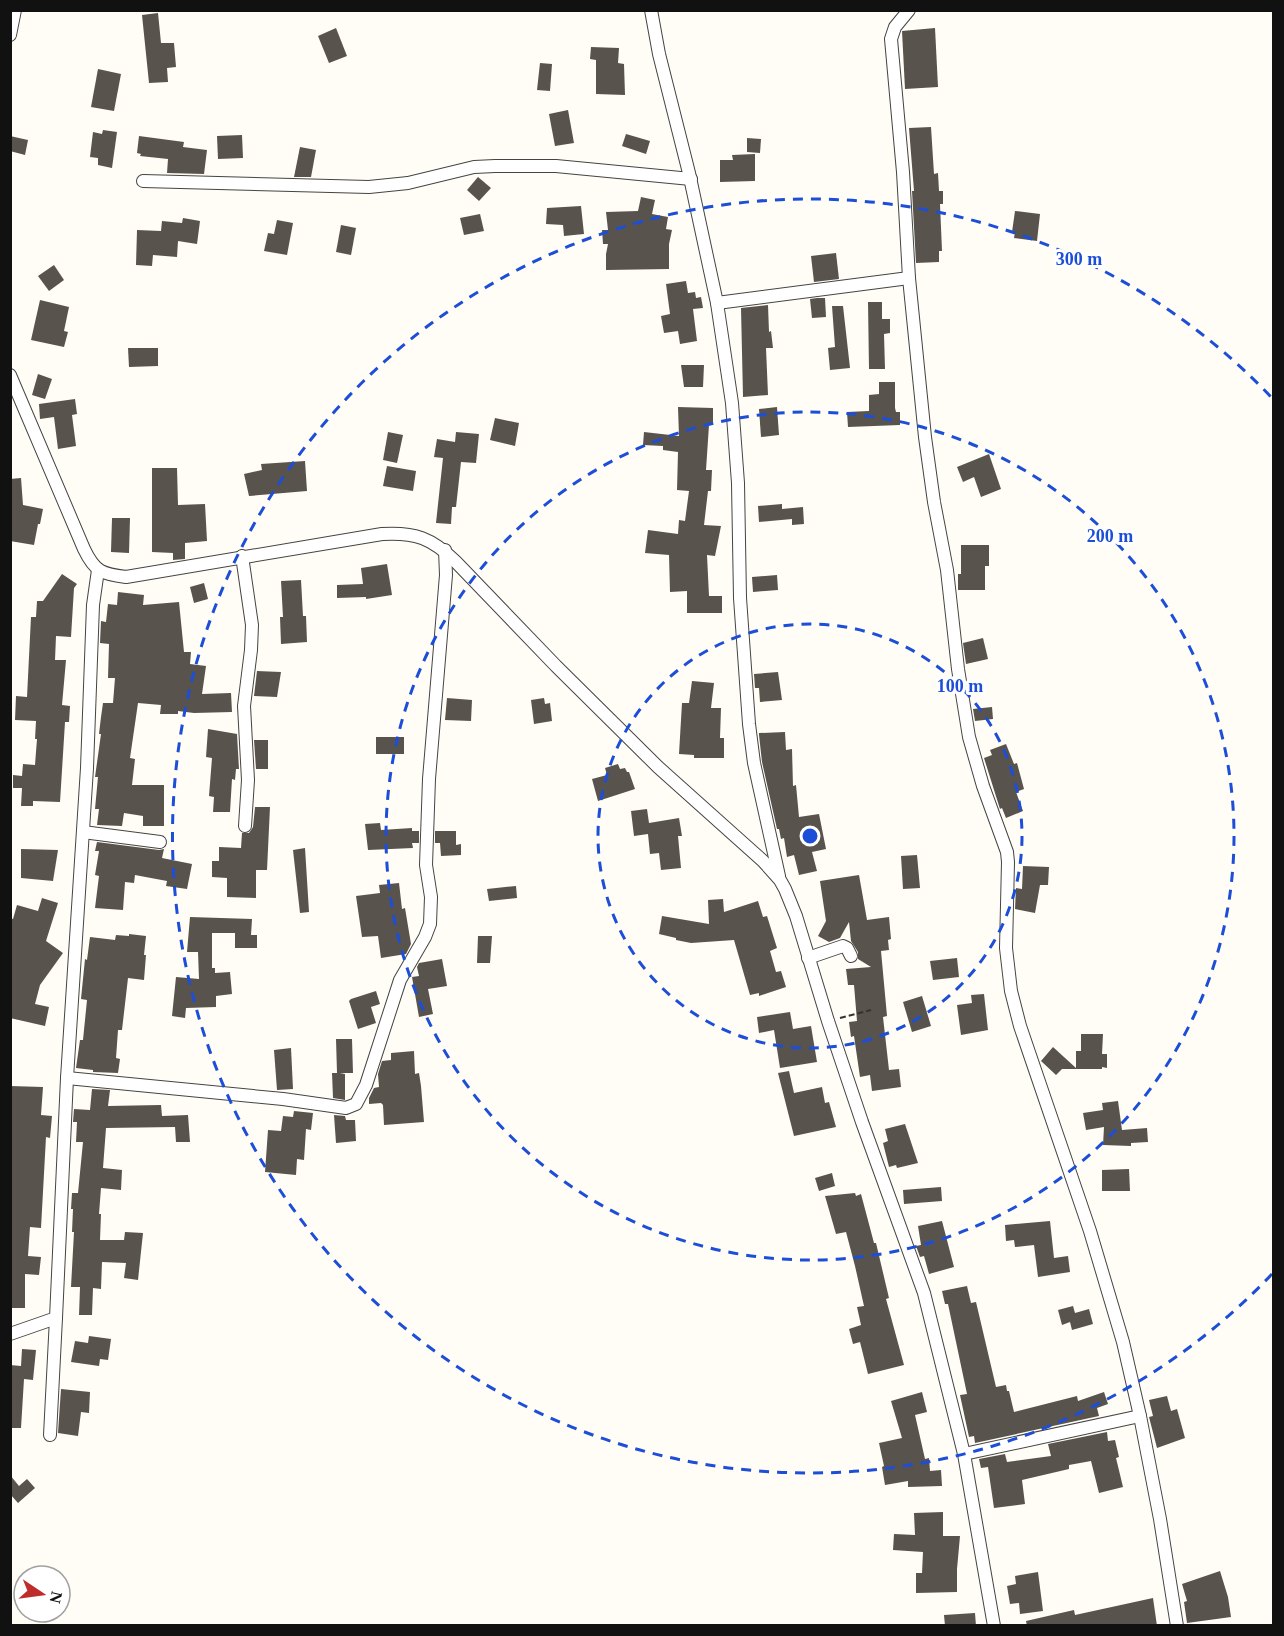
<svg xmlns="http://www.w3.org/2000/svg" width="1284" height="1636" font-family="Georgia,serif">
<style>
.building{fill:#59534d}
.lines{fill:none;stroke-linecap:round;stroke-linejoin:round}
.street-casing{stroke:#444;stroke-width:14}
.path{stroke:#333;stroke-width:2;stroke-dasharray:6 3;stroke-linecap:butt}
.street{stroke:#fff;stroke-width:12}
.ring{fill:none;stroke:#1d4ed8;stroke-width:3;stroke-dasharray:10 8}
.centre{fill:#1d4ed8;stroke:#fff;stroke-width:3}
.ring-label{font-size:18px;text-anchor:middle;font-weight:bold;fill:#1d4ed8;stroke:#fff;stroke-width:6;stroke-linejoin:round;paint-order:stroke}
</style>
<rect width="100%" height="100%" fill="#fffdf5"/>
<g class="building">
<polygon points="158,13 161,43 174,43 176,67 167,68 168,82 149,83 142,15"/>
<polygon points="336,28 347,56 329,63 318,36"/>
<polygon points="935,28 938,87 905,89 902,31"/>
<polygon points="591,47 619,48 618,63 624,64 625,95 596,94 596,60 590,59"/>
<polygon points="540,63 552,64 550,91 537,90"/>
<polygon points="98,69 121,74 114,111 91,107"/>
<polygon points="568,110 574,143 555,146 549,114"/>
<polygon points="931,127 934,174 938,173 939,191 943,191 943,204 940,204 942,251 939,251 939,262 916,263 912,191 914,191 909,128"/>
<polygon points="103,130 117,132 112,168 98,165 98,158 90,157 93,132 102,134"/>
<polygon points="626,134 650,141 646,154 622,146"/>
<polygon points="242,135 243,158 218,159 217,136"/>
<polygon points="10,136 28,140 25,155 10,151"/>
<polygon points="139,136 184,142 183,147 207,150 204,174 167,173 168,159 140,156 141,154 137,153"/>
<polygon points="747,138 761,139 760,153 747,152"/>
<polygon points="300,147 316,150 311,177 294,177"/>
<polygon points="755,154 755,181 720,182 720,160 733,160 732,155"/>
<polygon points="478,177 491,188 479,201 467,190"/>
<polygon points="641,197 655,200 652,214 668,217 666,229 672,230 669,244 669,269 606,270 606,254 608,244 603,244 602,230 608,230 606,212 638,211"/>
<polygon points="581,206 584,234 564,236 563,225 546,224 547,208"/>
<polygon points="1015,211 1040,214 1037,241 1014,238 1015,232 1012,232"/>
<polygon points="480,214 484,231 464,235 460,218"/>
<polygon points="183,218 200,221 197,244 178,241 177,257 153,255 152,266 136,265 137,230 161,231 162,221 182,223"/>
<polygon points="277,220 293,223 287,255 264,251 268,233 274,234"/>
<polygon points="341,225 356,228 351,255 336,252"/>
<polygon points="836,253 839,279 814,282 811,256"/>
<polygon points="54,265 64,280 49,291 38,276"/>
<polygon points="686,281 688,293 695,292 696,298 701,297 703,308 693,309 697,341 680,344 678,331 664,333 661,316 670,314 666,284"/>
<polygon points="817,298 825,298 826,317 812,318 810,299"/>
<polygon points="40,300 69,307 64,331 68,332 64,347 31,340"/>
<polygon points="868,302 882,302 882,319 890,319 890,333 884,334 885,369 869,369"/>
<polygon points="768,305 769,332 771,331 773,348 766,348 768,395 743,397 741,308"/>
<polygon points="832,306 843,306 850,368 830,370 828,348 835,347"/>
<polygon points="128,348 158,348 158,366 129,367"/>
<polygon points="681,365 704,365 703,387 684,387"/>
<polygon points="38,374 52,379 45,399 32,395"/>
<polygon points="879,382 895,382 895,408 896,412 900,412 900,425 848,427 847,412 869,411 869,395 879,394"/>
<polygon points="75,399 77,414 72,415 76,446 58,449 54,417 40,419 39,404"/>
<polygon points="678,407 713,408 713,425 709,425 706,470 712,470 711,491 708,491 704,525 721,526 715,556 707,555 709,596 722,596 722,613 687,613 687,591 670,592 669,555 645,553 648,530 678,534 679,520 685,521 689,491 677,490 678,452 663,450 663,446 643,445 644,432 679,436"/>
<polygon points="777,407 779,435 761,437 759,409"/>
<polygon points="495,418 519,423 515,446 490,440"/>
<polygon points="388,432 403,435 397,463 383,460"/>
<polygon points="456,432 479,434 476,463 461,462 456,507 452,507 451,524 436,523 443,458 434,457 437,439 455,442"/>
<polygon points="989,454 1001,489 981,497 974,477 963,482 957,467"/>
<polygon points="305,461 307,491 249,496 244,474 262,470 261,464"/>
<polygon points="387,466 416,471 413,491 383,486"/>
<polygon points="152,468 177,468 178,505 205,504 207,541 185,543 185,559 173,560 173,553 152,552"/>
<polygon points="21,478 23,505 43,509 40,524 38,524 34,545 10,541 10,479"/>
<polygon points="782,504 782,509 803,507 804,524 792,525 792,519 759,522 758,506"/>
<polygon points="112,518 130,518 129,553 111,552"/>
<polygon points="961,545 989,545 989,566 985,566 985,590 958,590 958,574 961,574"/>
<polygon points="387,564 392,595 366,599 366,597 337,598 337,585 363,584 361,568"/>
<polygon points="62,574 77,584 74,588 71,637 56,636 55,660 66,660 62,705 70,706 69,722 65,722 60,802 33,801 33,806 21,806 22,788 13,788 13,775 22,776 23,764 35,765 37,739 35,739 36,721 15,720 16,696 27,697 31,617 36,617 37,601 43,601"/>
<polygon points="777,575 778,590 753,592 752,577"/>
<polygon points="301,580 303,616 306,616 307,642 281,644 280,617 283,617 281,581"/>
<polygon points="204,583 208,599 194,603 190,587"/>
<polygon points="118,592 144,595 143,605 179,602 184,652 191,652 190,664 206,666 202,694 231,693 232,712 194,713 178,711 178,714 160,714 161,705 138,703 130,758 135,759 132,785 164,785 164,826 143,826 143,816 124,813 122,826 97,825 99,809 95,809 98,777 95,777 101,734 99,734 101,717 103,703 113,703 115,678 108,678 109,644 100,643 101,621 106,622 108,604 117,605"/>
<polygon points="983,638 988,659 966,664 963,643"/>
<polygon points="257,671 281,672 277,697 254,696"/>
<polygon points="778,672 782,700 760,702 759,688 755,688 754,674"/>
<polygon points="692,681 714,683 711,708 721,708 720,738 724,738 724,758 694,758 694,755 679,754 682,703 689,703"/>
<polygon points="447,698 472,700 471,721 445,720"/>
<polygon points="544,698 545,704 550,703 552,721 534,724 531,700"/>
<polygon points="992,707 993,719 975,721 973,709"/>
<polygon points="208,729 237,734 239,769 236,769 235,780 232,779 230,812 213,812 214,797 209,796 212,758 206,757"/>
<polygon points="785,732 786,750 792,749 793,786 796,785 799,817 819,814 826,849 812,852 817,871 799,875 794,855 787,857 784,838 781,839 779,829 777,829 762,762 759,735 759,733"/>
<rect x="376" y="737" width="28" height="17"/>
<polygon points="254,740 268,740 268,769 256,769"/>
<polygon points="1006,744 1014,764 1017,763 1024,789 1016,792 1023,811 1006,818 1002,808 1000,809 984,758 992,755 990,750"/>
<polygon points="618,764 620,769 625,768 627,772 629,772 635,789 598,801 592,779 607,775 605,768"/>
<polygon points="255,807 270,807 267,870 256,870 256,898 227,897 227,878 212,877 212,861 219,861 219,847 241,848 242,833 249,833 253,827"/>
<polygon points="647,809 649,823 679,818 682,836 678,836 681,868 661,870 659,853 650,854 648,834 634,836 631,811"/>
<polygon points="380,823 381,830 412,828 412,831 419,831 419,843 412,843 413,848 368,850 365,824"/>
<polygon points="435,831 456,831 456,845 461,844 461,855 441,856 440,843 435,843"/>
<polygon points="97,842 159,850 164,849 162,858 192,864 187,889 166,886 167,881 135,875 134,883 125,882 123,910 95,908 99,876 95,875 99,851 95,851"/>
<polygon points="305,848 309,912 300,913 293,850"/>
<polygon points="21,849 58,850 53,881 21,878"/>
<polygon points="917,855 920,888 903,889 901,856"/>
<polygon points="1023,866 1049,867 1048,885 1040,885 1035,913 1015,909 1016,888 1022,889"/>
<polygon points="859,875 867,920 889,917 891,939 888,940 889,950 881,951 887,1016 883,1017 889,1070 899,1069 901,1087 872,1091 870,1075 860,1077 854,1036 851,1037 849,1022 857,1021 854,985 848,985 846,969 871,967 858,959 858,952 851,941 849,922 840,938 829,942 818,936 826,921 820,881"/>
<polygon points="399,883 402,909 405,908 411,944 406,954 381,958 378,936 362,937 356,896 380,893 379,885"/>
<polygon points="516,886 517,898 489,901 487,889"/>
<polygon points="42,898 58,903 46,941 63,953 40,985 35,1004 49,1007 45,1026 10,1018 10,918 13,919 17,905 38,911"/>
<polygon points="723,899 724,912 758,901 763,917 767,916 777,948 770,951 776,972 781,971 786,987 759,996 759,993 750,995 734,940 691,943 676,940 676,938 659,934 662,916 709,924 708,900"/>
<polygon points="190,917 252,919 251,935 257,935 257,948 235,948 235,933 212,933 212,968 215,968 215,973 230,972 232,994 216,996 216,1007 186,1008 185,1018 172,1016 176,977 199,979 198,952 187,952"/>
<polygon points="129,934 146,936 144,955 146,955 144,980 128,978 122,1030 118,1030 116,1058 120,1059 118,1073 93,1072 93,1070 76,1068 80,1040 83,1040 87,1000 81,999 85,959 87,960 90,937 115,940 116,935 129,936"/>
<polygon points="478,936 492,936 490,963 477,963"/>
<polygon points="957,958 959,977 933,980 930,961"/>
<polygon points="442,959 447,986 428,989 433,1014 419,1017 412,977 419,976 417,967 419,963"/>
<polygon points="376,991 380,1004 371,1007 376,1023 358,1029 349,1001 351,999"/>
<polygon points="984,994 988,1030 961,1035 957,1005 972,1003 971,995"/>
<polygon points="922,996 931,1026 912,1032 903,1002"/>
<polygon points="790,1012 793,1029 811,1026 817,1062 780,1068 774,1030 759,1033 757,1017"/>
<polygon points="1081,1034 1103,1034 1102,1054 1107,1054 1107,1068 1102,1067 1102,1069 1062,1069 1056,1075 1041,1061 1053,1047 1076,1068 1076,1051 1081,1051"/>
<polygon points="336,1039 352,1039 353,1073 340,1073 345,1074 345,1100 333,1098 332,1073 337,1073"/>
<polygon points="291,1048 293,1089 277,1090 274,1050"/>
<polygon points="414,1051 415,1074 419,1073 421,1086 424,1122 384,1125 383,1105 381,1103 369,1104 369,1098 374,1088 379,1087 378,1074 382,1061 391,1060 391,1053"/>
<polygon points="789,1071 794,1093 822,1087 825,1103 829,1102 836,1127 794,1136 778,1073"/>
<polygon points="10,1086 43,1087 41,1115 52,1116 50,1138 46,1137 41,1228 30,1227 28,1256 41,1257 39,1275 25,1274 25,1308 10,1308 10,1181 12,1155 10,1155"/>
<polygon points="92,1089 110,1090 108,1106 161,1105 162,1116 188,1115 190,1142 176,1142 175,1127 106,1128 103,1168 122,1170 121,1190 101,1188 99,1214 101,1214 100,1240 124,1240 125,1232 143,1233 138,1280 124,1278 126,1263 102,1262 101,1289 93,1288 92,1315 79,1315 80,1287 71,1287 74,1232 72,1232 73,1209 71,1209 72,1193 78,1193 83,1142 76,1142 77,1122 73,1122 74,1109 90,1110"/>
<polygon points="1118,1101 1122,1130 1147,1128 1148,1142 1131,1143 1131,1146 1103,1145 1104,1127 1086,1130 1083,1113 1103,1110 1102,1103"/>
<polygon points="294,1111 313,1113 311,1130 306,1129 304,1160 297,1159 296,1175 265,1172 268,1130 281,1131 283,1116 293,1117"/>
<polygon points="334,1115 345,1116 346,1120 355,1120 356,1141 336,1143"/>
<polygon points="905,1124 918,1163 897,1168 896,1165 889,1167 883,1143 888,1141 885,1129"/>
<polygon points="1129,1169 1130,1191 1102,1191 1102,1170"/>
<polygon points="832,1173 835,1186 819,1191 815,1178"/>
<polygon points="941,1187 942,1201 904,1204 903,1190"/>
<polygon points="855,1193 856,1196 861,1194 874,1243 876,1243 889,1298 886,1299 904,1365 868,1374 860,1342 853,1344 849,1329 861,1325 857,1307 864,1306 855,1266 846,1232 836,1234 825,1196"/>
<polygon points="942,1221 954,1267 929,1274 924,1256 920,1257 916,1246 921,1245 918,1226"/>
<polygon points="1050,1221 1054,1258 1068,1256 1070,1272 1038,1277 1034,1245 1015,1247 1014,1240 1006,1241 1005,1225"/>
<polygon points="967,1286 971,1303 976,1302 996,1387 1006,1385 1007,1391 1009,1391 1014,1412 1077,1396 1078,1401 1104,1392 1108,1404 1097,1408 1099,1416 975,1443 974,1436 969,1437 960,1395 967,1394 948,1304 945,1304 942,1291"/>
<polygon points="1073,1306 1075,1313 1089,1309 1093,1324 1072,1330 1070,1322 1062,1325 1058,1310"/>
<polygon points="89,1336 111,1339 108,1360 100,1359 99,1366 71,1362 75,1341 88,1343"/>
<polygon points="22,1349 36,1350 33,1380 24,1379 21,1428 10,1428 10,1365 21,1366"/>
<polygon points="61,1389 90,1392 89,1413 81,1412 78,1436 58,1433"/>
<polygon points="922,1392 927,1412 915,1415 925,1459 929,1458 930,1471 941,1470 942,1486 908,1487 908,1481 885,1485 882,1467 884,1466 879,1443 902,1438 891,1401"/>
<polygon points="1167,1396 1171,1411 1177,1409 1185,1438 1157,1448 1149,1417 1153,1416 1149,1400"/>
<polygon points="1107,1432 1108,1441 1115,1440 1119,1457 1116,1458 1123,1487 1099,1493 1091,1461 1069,1465 1069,1469 1022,1480 1025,1504 994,1508 988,1467 981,1468 979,1459 1005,1454 1007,1462 1051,1456 1048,1444"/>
<polygon points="10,1475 19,1486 27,1479 35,1488 18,1503 10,1494"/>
<polygon points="943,1512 943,1536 960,1536 957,1569 957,1592 916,1593 916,1573 922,1573 923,1552 893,1550 894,1534 915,1535 914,1513"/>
<polygon points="1220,1571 1228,1597 1231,1617 1187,1623 1184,1602 1187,1601 1182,1584"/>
<polygon points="1038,1572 1043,1611 1020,1614 1019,1603 1010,1604 1007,1586 1016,1584 1015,1576"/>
<polygon points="1153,1598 1157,1626 1027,1626 1026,1621 1074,1610 1075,1615"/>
<polygon points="975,1613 976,1626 945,1626 944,1615"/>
</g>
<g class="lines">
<defs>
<g id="street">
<polyline points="651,10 659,54 689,173 717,303 732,403 738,483 740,598 749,724 754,763 779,876"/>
<polyline points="909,10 895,27 891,39 903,172 909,278 925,437 934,502 947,570 958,669 969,737 983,786 1007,852 1008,862 1006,948 1011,991 1020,1026 1090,1231 1123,1342 1140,1416 1160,1519 1177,1626"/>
<polyline points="10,35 15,10"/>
<polyline points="143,181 369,187 408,183 474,167 495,166 556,166 691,179"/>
<polyline points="717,303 909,278"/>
<path d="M10,375l74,174c11,23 18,25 42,28l256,-43c33,-2 50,4 74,28l100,104 102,101 105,94 17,19 5,9 11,27 32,105 34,101 62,171 40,161 30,172"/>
<polyline points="242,556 252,625 251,650 244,706 248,780 245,826"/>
<polyline points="83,832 160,842"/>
<polyline points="808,958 843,946 847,948 851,956"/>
<polyline points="67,1078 283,1099 346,1108 356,1104 366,1085 400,980 425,937 430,924 431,897 426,865 429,779 446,575 445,550"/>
<polyline points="10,1334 56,1318 67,1078 87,768 93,605 98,570"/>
<polyline points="50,1435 56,1318"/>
<polyline points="964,1454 1140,1416"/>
</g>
</defs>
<use href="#street" class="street-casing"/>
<polyline class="path" points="840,1018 871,1010"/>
<use href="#street" class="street"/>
</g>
<g class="ring">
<circle cx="810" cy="836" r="212"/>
<circle cx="810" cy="836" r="424"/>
<path d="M1272 1274A637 637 0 1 1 1272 398"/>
</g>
<circle cx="810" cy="836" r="9" class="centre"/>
<g class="ring-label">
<text x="1079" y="265">300 m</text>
<text x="1110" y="542">200 m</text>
<text x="960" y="692">100 m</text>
</g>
<rect width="1284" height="1636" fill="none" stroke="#111111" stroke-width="24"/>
<g transform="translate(42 1594) rotate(103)"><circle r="28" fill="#ffffff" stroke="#a0a0a0" stroke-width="1.5"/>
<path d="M0-4.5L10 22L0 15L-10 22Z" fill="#be2d2b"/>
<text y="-9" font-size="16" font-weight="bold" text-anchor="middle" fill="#111111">N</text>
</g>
</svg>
